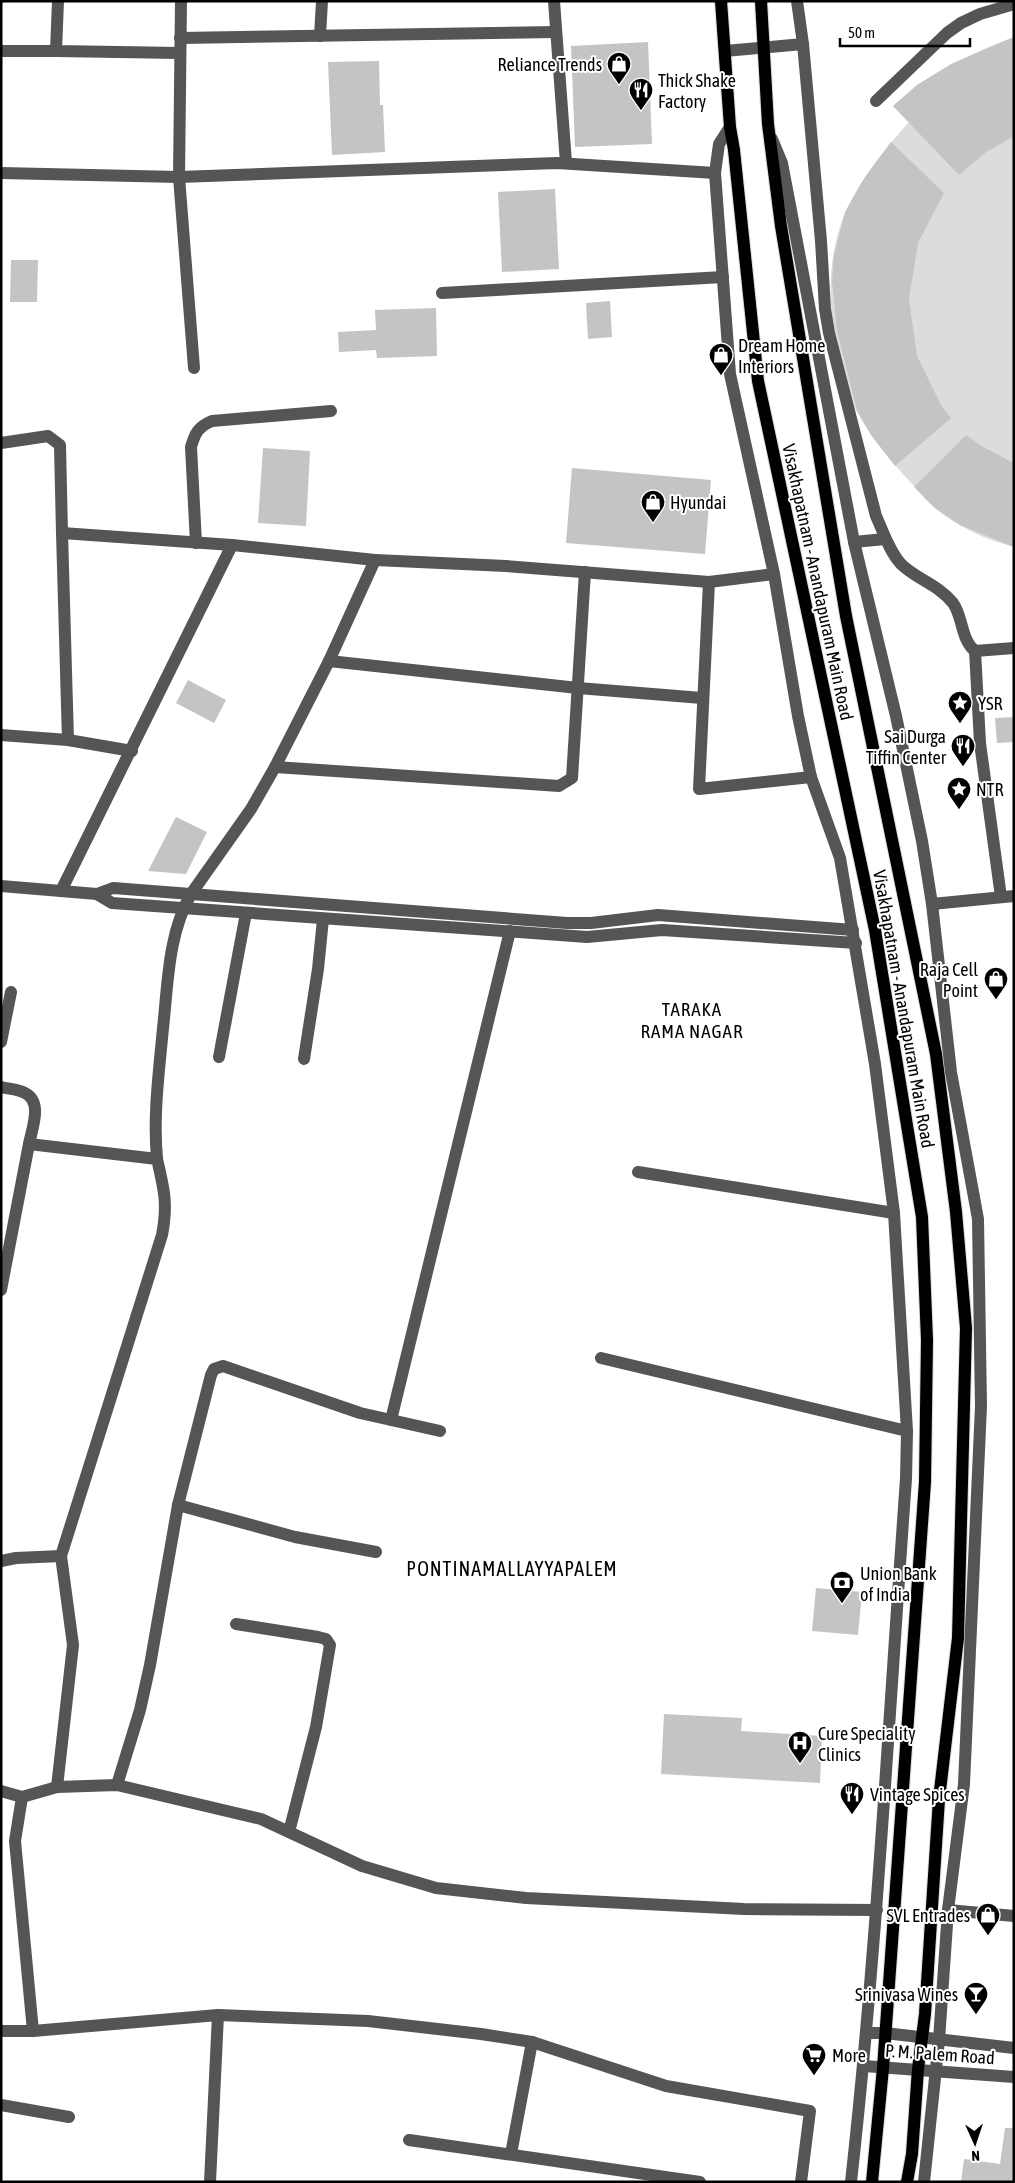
<svg xmlns="http://www.w3.org/2000/svg" width="1015" height="2183" font-family="'Asap Condensed',sans-serif">
<style>
.green{fill:#dcdcdc}
.building{fill:#c4c4c4}
.lines{fill:none;stroke-linecap:round;stroke-linejoin:round}
.major-casing{stroke:#dbdbdb;stroke-width:14}
.minor{stroke:#555;stroke-width:12}
.major{stroke:#000;stroke-width:12}
.labels{text-anchor:middle;dominant-baseline:central;stroke-width:4;stroke-linejoin:round;paint-order:stroke}
.poi-label{font-size:18px;fill:#000;stroke:#fff;text-anchor:start}
.street-label{font-size:18px;fill:#000;stroke:#fff}
.neighbourhood-label{font-size:19px;letter-spacing:1px;fill:#000;stroke:#fff}
.quarter-label{font-size:20px;letter-spacing:1px;fill:#000;stroke:#fff}
</style>
<rect width="100%" height="100%" fill="#fff"/>
<path class="green" d="M1014,37v510c-27,-7 -56,-20 -78,-38 -8,-6 -14,-14 -21,-22 -26,-27 -55,-62 -69,-98 -3,-8 -4,-17 -6,-25 -12,-49 -15,-106 6,-153 15,-33 39,-62 63,-89l-16,-16c37,-32 75,-52 121,-69z"/>
<g class="building">
<polygon points="1014,37 1014,136 986,152 959,175 893,106 917,85 951,64"/>
<polygon points="648,42 652,144 575,147 571,46"/>
<polygon points="379,61 380,105 383,105 385,152 332,155 328,62"/>
<polygon points="891,142 944,193 918,243 909,299 917,356 942,407 951,418 895,466 871,435 857,410 837,331 832,281 834,255 845,212 865,177"/>
<polygon points="555,189 559,269 502,272 498,192"/>
<polygon points="11,260 38,260 37,302 10,302"/>
<polygon points="610,301 612,337 588,339 586,303"/>
<polygon points="436,308 437,356 377,358 376,350 339,352 338,332 376,330 375,310"/>
<polygon points="966,435 983,447 1014,463 1014,547 960,525 935,508 914,487"/>
<polygon points="263,448 310,451 306,526 258,523"/>
<polygon points="572,468 711,480 705,554 566,543"/>
<polygon points="188,680 226,700 214,723 176,703"/>
<polygon points="1014,717 1014,742 997,743 995,718"/>
<polygon points="176,817 207,832 186,874 148,871"/>
<polygon points="816,1588 862,1592 858,1635 812,1631"/>
<polygon points="664,1714 742,1718 741,1731 822,1736 820,1783 661,1774"/>
<polygon points="1005,2128 1014,2128 1014,2182 961,2182 964,2159 1000,2164"/>
</g>
<g class="lines">
<defs>
<g id="major">
<polyline points="721,1 730,127 734,150 758,381 875,930 922,1217 927,1340 925,1482 883,2068 872,2182"/>
<polyline points="761,1 768,124 781,226 846,616 936,1054 956,1212 966,1328 958,1638 939,1799 925,2014 918,2069 912,2154 907,2182"/>
</g>
</defs>
<use href="#major" class="major-casing"/>
<g class="minor">
<polyline points="58,1 56,51 180,53"/>
<polyline points="181,1 179,177 194,368"/>
<polyline points="554,1 566,163"/>
<polyline points="320,36 322,1"/>
<polyline points="180,38 556,32"/>
<path d="M803,44l18,197 4,68 4,24 47,183c7,15 13,35 25,48 15,15 38,21 52,39 10,14 8,37 22,48l39,-3"/>
<polyline points="1,51 56,51"/>
<polyline points="725,51 803,44 797,1"/>
<polyline points="876,101 947,33 961,23 980,14 1014,4"/>
<path d="M730,127l-11,17 -4,29 15,201 44,200 24,142 13,61 29,81 35,206 19,149 13,218 -1,48c-17,235 -29,469 -55,703"/>
<polyline points="772,139 782,163 854,542 896,716 922,841 932,904 951,1072 978,1219 981,1406 964,1784 948,1910 939,2040 924,2182"/>
<polyline points="1,173 179,177 557,163 715,173"/>
<polyline points="442,293 723,277"/>
<polyline points="1,443 48,436 60,445 62,533"/>
<polyline points="854,542 885,539"/>
<path d="M196,543l-5,-96c4,-14 7,-20 21,-26l119,-10"/>
<polyline points="774,574 709,582 699,789 811,777"/>
<polyline points="975,651 980,743 1001,897"/>
<polyline points="329,661 578,688 702,698"/>
<polyline points="1,735 68,740"/>
<polyline points="132,751 68,740 62,533 232,545"/>
<polyline points="275,767 559,786 572,778 585,572"/>
<polyline points="1,886 97,894 113,888 567,923 591,923 658,915 853,930"/>
<polyline points="61,891 232,545 375,560"/>
<polyline points="97,894 112,903 587,937 662,930 856,943"/>
<polyline points="932,904 1014,896"/>
<polyline points="1,1042 11,992"/>
<polyline points="219,1057 246,913"/>
<polyline points="304,1059 318,969 323,919"/>
<path d="M1,1087c7,2 17,2 24,6 18,9 7,35 4,51"/>
<path d="M157,1159c-4,-44 2,-87 6,-131 5,-45 5,-94 28,-134l60,-85 24,-42 54,-106 46,-101 131,6 203,16"/>
<polyline points="638,1172 894,1213"/>
<path d="M1,1290l28,-146 128,15c7,30 11,45 5,76l-101,321 12,89 -16,142"/>
<polyline points="601,1358 907,1431"/>
<polyline points="391,1420 510,931"/>
<polyline points="178,1505 295,1537 376,1552"/>
<polyline points="1,1561 16,1558 61,1556"/>
<polyline points="236,1624 318,1637 326,1639 330,1645 316,1727 289,1832"/>
<polyline points="117,1785 140,1710 150,1665 178,1505 211,1375 214,1369 223,1366 360,1413 440,1431"/>
<polyline points="1,1791 22,1797"/>
<polyline points="948,1910 1014,1916"/>
<polyline points="218,2015 33,2031 15,1841 22,1797 57,1787 117,1785 261,1819 362,1866 436,1888 526,1898 744,1909 877,1910"/>
<polyline points="1,2031 33,2031"/>
<polyline points="867,2033 885,2033 1014,2048"/>
<polyline points="864,2066 1014,2077"/>
<polyline points="1,2105 69,2117"/>
<polyline points="409,2140 700,2182"/>
<polyline points="511,2154 532,2042"/>
<polyline points="210,2182 218,2015 368,2021 481,2034 532,2042 666,2086 810,2111 801,2182"/>
</g>
<use href="#major" class="major"/>
</g>
<defs>
<symbol id="shop-pin" viewBox="-11 -11 22 30"><path d="M0 17L-7.5 6A9.5 9.5 0 1 1 7.5 6Z" fill="#000" stroke="#fff"/><path d="M-5-2.5h2.3a2.7 3.5 0 0 1 5.4 0H5L5.5 6h-11ZM-1.5-2.5h3a1.5 2.3 0 0 0-3 0Z" fill="#fff"/></symbol>
<symbol id="restaurant-pin" viewBox="-11 -11 22 30"><path d="M0 17L-7.5 6A9.5 9.5 0 1 1 7.5 6Z" fill="#000" stroke="#fff"/><path d="M-5-6h1v4h1v-4h1v4h1v-4h1v5L-1.5 .5V6h-2V.5L-5-1ZM5-6V6H3V1.5H1.5Q1.5-4 5-6Z" fill="#fff"/></symbol>
<symbol id="sight-pin" viewBox="-11 -11 22 30"><path d="M0 17L-7.5 6A9.5 9.5 0 1 1 7.5 6Z" fill="#000" stroke="#fff"/><path d="M0-6L1.8-2.2L6-1.7L2.9 1.2L3.7 5.4L0 3.3L-3.7 5.4L-2.9 1.2L-6-1.7L-1.8-2.2Z" fill="#fff"/></symbol>
<symbol id="bank-pin" viewBox="-11 -11 22 30"><path d="M0 17L-7.5 6A9.5 9.5 0 1 1 7.5 6Z" fill="#000" stroke="#fff"/><path d="M-6-4H6V4H-6ZM0-2.3a2.3 2.3 0 1 0 0 4.6a2.3 2.3 0 1 0 0-4.6Z" fill="#fff"/></symbol>
<symbol id="hospital-pin" viewBox="-11 -11 22 30"><path d="M0 17L-7.5 6A9.5 9.5 0 1 1 7.5 6Z" fill="#000" stroke="#fff"/><path d="M-5-5h3v3.5h4V-5h3V5h-3V1.5h-4V5h-3Z" fill="#fff"/></symbol>
<symbol id="bar-pin" viewBox="-11 -11 22 30"><path d="M0 17L-7.5 6A9.5 9.5 0 1 1 7.5 6Z" fill="#000" stroke="#fff"/><path d="M-6-5H6L.8 .8V4.5H3.5V6h-7V4.5H-.8V.8Z" fill="#fff"/></symbol>
<symbol id="supermarket-pin" viewBox="-11 -11 22 30"><path d="M0 17L-7.5 6A9.5 9.5 0 1 1 7.5 6Z" fill="#000" stroke="#fff"/><path d="M-6-5.5h2.5l.6 2H6L4.5 2H-2.5L-4.4-4H-6ZM-1.5 3.2a1.3 1.3 0 1 0 .1 0ZM3 3.2a1.3 1.3 0 1 0 .1 0Z" fill="#fff"/></symbol>
</defs>
<g fill-rule="evenodd">
<use href="#shop-pin" x="605" y="50" width="28" height="38"/>
<use href="#restaurant-pin" x="627" y="76" width="28" height="38"/>
<use href="#shop-pin" x="707" y="341" width="28" height="38"/>
<use href="#shop-pin" x="639" y="488" width="28" height="38"/>
<use href="#sight-pin" x="946" y="689" width="28" height="38"/>
<use href="#restaurant-pin" x="949" y="732" width="28" height="38"/>
<use href="#sight-pin" x="945" y="775" width="28" height="38"/>
<use href="#shop-pin" x="982" y="965" width="28" height="38"/>
<use href="#bank-pin" x="828" y="1569" width="28" height="38"/>
<use href="#hospital-pin" x="786" y="1729" width="28" height="38"/>
<use href="#restaurant-pin" x="838" y="1780" width="28" height="38"/>
<use href="#shop-pin" x="974" y="1901" width="28" height="38"/>
<use href="#bar-pin" x="962" y="1980" width="28" height="38"/>
<use href="#supermarket-pin" x="800" y="2041" width="28" height="38"/>
</g>
<g class="labels">
<g class="poi-label">
<text x="602" y="64" text-anchor="end">Reliance Trends</text>
<text x="658" y="80">Thick Shake<tspan x="658" dy="21">Factory</tspan></text>
<text x="738" y="345">Dream Home<tspan x="738" dy="21">Interiors</tspan></text>
<text x="670" y="502">Hyundai</text>
<text x="978" y="703">YSR</text>
<text x="946" y="736" text-anchor="end">Sai Durga<tspan x="946" dy="21">Tiffin Center</tspan></text>
<text x="976" y="789">NTR</text>
<text x="978" y="969" text-anchor="end">Raja Cell<tspan x="978" dy="21">Point</tspan></text>
<text x="860" y="1573">Union Bank<tspan x="860" dy="21">of India</tspan></text>
<text x="818" y="1733">Cure Speciality<tspan x="818" dy="21">Clinics</tspan></text>
<text x="870" y="1794">Vintage Spices</text>
<text x="970" y="1915" text-anchor="end">SVL Entrades</text>
<text x="958" y="1994" text-anchor="end">Srinivasa Wines</text>
<text x="832" y="2055">More</text>
</g>
<g class="street-label">
<text transform="translate(818 582) rotate(78)">Visakhapatnam - Anandapuram Main Road</text>
<text transform="translate(904 1009) rotate(80)">Visakhapatnam - Anandapuram Main Road</text>
<text transform="translate(940 2054) rotate(4)">P. M. Palem Road</text>
</g>
<g class="neighbourhood-label">
<text x="692" y="1009">TARAKA<tspan x="692" dy="22">RAMA NAGAR</tspan></text>
</g>
<g class="quarter-label">
<text x="512" y="1568">PONTINAMALLAYYAPALEM</text>
</g>
</g>
<rect width="1015" height="2183" fill="none" stroke="#000000" stroke-width="5"/>
<g transform="translate(975 2143) rotate(177)" stroke="#ffffff" stroke-width="4" paint-order="stroke">
<path d="M0-4L9 19L0 12L-9 19Z" fill="#000000"/>
<text y="-8" font-size="14" font-weight="bold" text-anchor="middle" fill="#000000">N</text>
</g>
<path d="M840 38v8h130v-8" fill="none" stroke="#000000" stroke-width="2.5"/>
<text x="848" y="38" font-size="15" fill="#000000" stroke="#ffffff" stroke-width="4" paint-order="stroke">50 m</text>
</svg>
